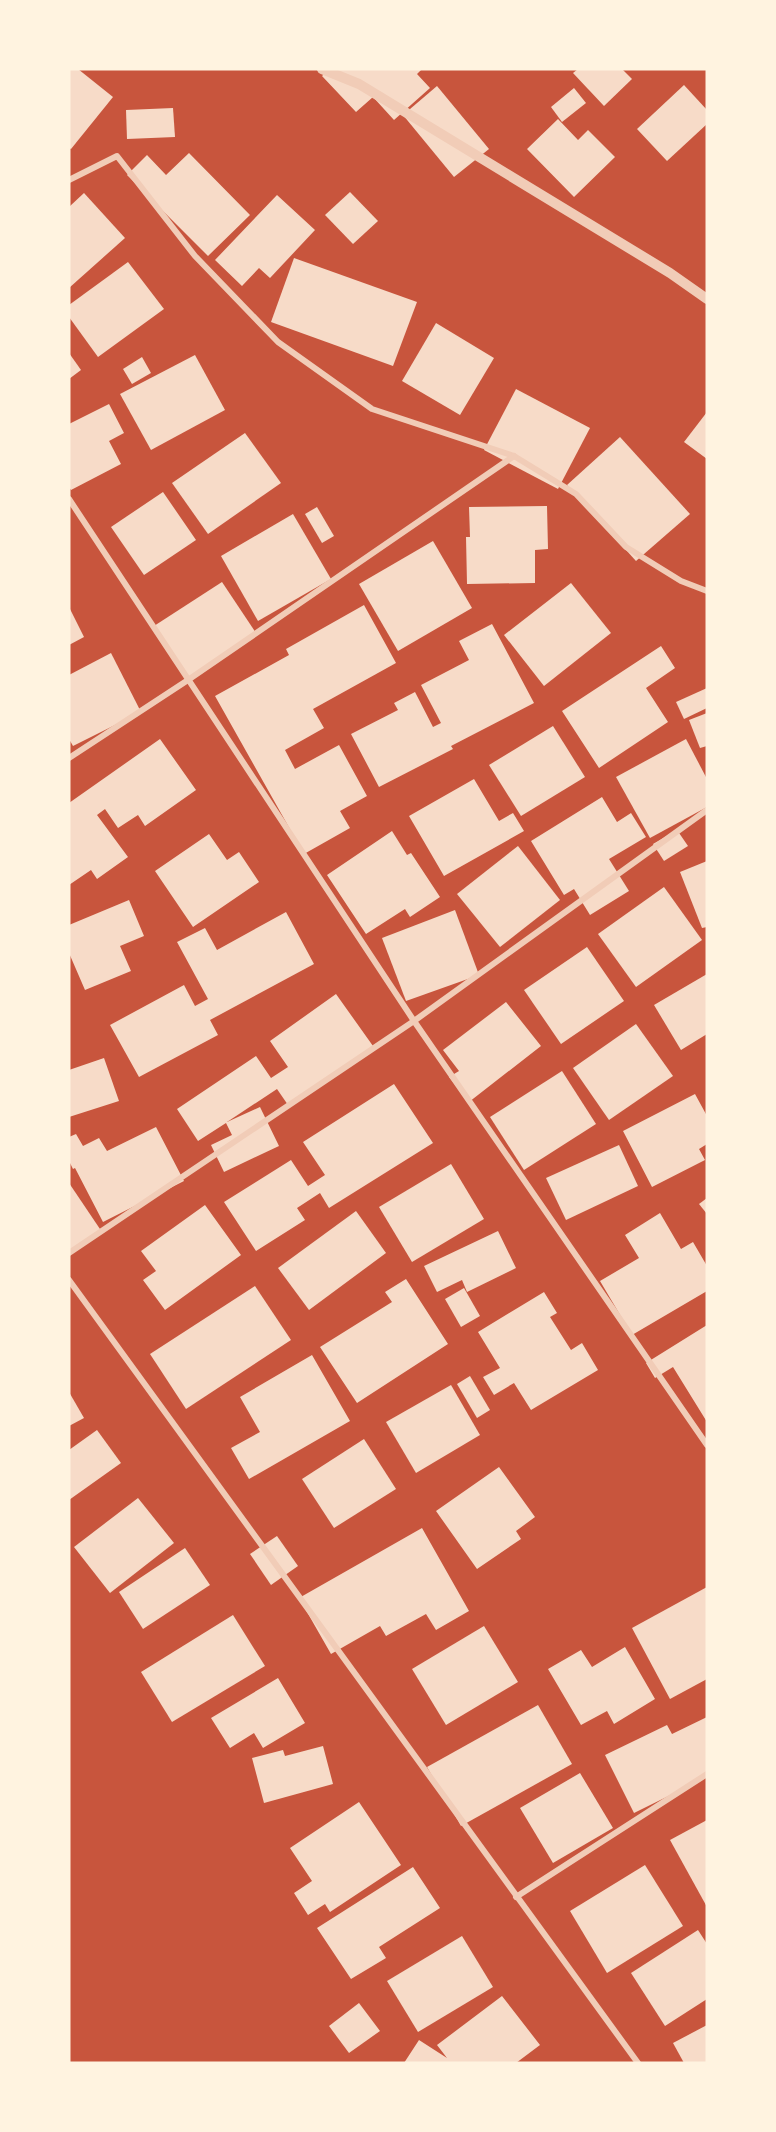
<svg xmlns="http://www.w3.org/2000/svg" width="776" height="2132" font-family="Georgia,serif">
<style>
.building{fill:#f7dbc8}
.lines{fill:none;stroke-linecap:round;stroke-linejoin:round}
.minor{stroke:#f1ccb7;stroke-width:6}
.tertiary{stroke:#f1ccb7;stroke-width:10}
</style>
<rect width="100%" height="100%" fill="#c8553d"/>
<g class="building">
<polygon points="69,69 78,69 113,97 71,149 69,148"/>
<polygon points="329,69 422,69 417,74 430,88 394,120 373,97 356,112 322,76"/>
<polygon points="578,69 622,69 632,79 604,106 573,73"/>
<polygon points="684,85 707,110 707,124 667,161 637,129"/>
<polygon points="437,86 489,149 454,177 403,115"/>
<polygon points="574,88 586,103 562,122 551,107"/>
<polygon points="173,108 175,137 127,139 126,110"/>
<polygon points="558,119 578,140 588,130 615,157 574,197 527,149"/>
<polygon points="189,153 250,215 208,256 127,175 147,155 166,175"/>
<polygon points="350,192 378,221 353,244 325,215"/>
<polygon points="84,193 125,238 69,288 69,207"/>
<polygon points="277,195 315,230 270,278 259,268 242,286 215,260"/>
<polygon points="294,258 417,302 393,366 271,322"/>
<polygon points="128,262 164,309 98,357 69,317 69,305"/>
<polygon points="436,323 494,358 460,415 402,381"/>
<polygon points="69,353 81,370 69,379"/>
<polygon points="195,355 225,410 151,450 120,394"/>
<polygon points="142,357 151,373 132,384 123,369"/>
<polygon points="516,389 590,428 558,489 484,450"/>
<polygon points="109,404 124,433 109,441 121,464 71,490 69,487 69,424"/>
<polygon points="707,412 707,459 684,442"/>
<polygon points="245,433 281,483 208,534 172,483"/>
<polygon points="620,437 690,514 636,561 567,485"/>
<polygon points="163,492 196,540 144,575 111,527"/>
<polygon points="547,506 548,549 535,550 535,583 467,584 466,537 470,537 469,507"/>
<polygon points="317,507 334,536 322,543 305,514"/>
<polygon points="293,514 331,579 258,621 221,556"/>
<polygon points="433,541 472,608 398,651 359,584"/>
<polygon points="222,582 256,633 189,678 154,626"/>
<polygon points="571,583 611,633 544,686 504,635"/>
<polygon points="364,605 396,663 313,709 324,728 285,750 295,769 339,745 367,796 340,811 350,828 304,854 215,696 289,655 286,649"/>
<polygon points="69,607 84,637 69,645"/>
<polygon points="492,624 534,703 451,746 453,749 379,787 351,734 398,710 394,703 415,692 433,727 441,723 421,685 469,660 459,641"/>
<polygon points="661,646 675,668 646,688 668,722 599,768 562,711"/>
<polygon points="111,653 141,712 73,746 69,739 69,675"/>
<polygon points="707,688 707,708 684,719 676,702"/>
<polygon points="707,713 707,746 700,748 689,720"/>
<polygon points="553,726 585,777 521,816 489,765"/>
<polygon points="160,739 196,790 145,826 138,815 118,828 105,809 97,815 128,857 97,879 91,870 69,885 69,803"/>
<polygon points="686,739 707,779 707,807 650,838 616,777"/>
<polygon points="474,779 499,821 513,813 524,831 444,876 409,816"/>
<polygon points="602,797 617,822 631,813 646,837 609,859 629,891 590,915 574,889 564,895 531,841"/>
<polygon points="677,830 688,846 664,861 653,844"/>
<polygon points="392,831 407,855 411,853 440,897 410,917 405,909 366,934 327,875"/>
<polygon points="209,834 227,860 239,852 259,882 193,927 155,871"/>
<polygon points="518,846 560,900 500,947 457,894"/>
<polygon points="707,861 707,927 702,928 680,872"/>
<polygon points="664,887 702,940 636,987 598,934"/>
<polygon points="129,900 144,936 120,946 131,971 85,990 69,953 69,925"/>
<polygon points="455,910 479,975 406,1001 382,938"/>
<polygon points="286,912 314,964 210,1020 218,1035 139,1077 110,1025 184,985 195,1006 208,999 177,942 205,928 217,950"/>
<polygon points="587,947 624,1001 561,1044 524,990"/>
<polygon points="707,974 707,1034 681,1050 654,1005"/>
<polygon points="336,994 373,1046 288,1105 277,1089 227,1122 260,1107 279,1146 224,1172 211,1145 232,1135 226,1123 198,1141 177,1109 256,1056 271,1078 288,1067 270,1041"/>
<polygon points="506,1002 541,1046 469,1102 449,1077 459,1071 443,1050"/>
<polygon points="636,1024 673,1076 609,1120 573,1068"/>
<polygon points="104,1058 119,1101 69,1117 69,1070"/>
<polygon points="562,1071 596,1124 524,1170 490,1117"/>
<polygon points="394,1084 433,1143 329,1208 320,1193 297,1208 305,1220 256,1251 224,1202 291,1160 308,1186 325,1175 303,1142"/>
<polygon points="695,1094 707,1116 707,1144 699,1149 705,1160 652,1187 623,1131"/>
<polygon points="156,1127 184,1181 103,1222 75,1168 73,1169 69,1161 69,1137 76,1134 83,1146 99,1138 107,1151"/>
<polygon points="619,1145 638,1186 566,1220 546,1178"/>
<polygon points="451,1164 484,1219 412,1262 379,1207"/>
<polygon points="69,1183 102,1232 69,1255"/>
<polygon points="707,1198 707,1214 699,1204"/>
<polygon points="205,1205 241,1255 165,1310 143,1280 156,1271 141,1251"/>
<polygon points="356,1211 386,1253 309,1310 278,1268"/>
<polygon points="660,1213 681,1249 693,1242 707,1266 707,1291 632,1335 600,1281 639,1258 625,1235"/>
<polygon points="498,1231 516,1268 467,1292 462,1280 437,1292 424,1266"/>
<polygon points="406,1279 448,1344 357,1403 320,1347 392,1302 385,1292"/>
<polygon points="255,1286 291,1340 186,1409 150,1354"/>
<polygon points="464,1288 480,1316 461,1327 445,1299"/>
<polygon points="544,1292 557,1313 550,1317 571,1350 582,1343 598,1370 531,1410 514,1383 494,1395 483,1377 500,1368 478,1332"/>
<polygon points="707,1325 707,1422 673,1367 655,1378 646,1363"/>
<polygon points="312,1355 350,1421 249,1479 231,1448 260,1432 240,1397"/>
<polygon points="470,1376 490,1410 477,1418 457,1384"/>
<polygon points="451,1385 480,1435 416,1473 386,1422"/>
<polygon points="69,1392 84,1418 69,1426"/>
<polygon points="97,1430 121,1463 69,1500 69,1450"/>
<polygon points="364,1439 396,1489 334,1528 302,1479"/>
<polygon points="499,1467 535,1517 516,1531 521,1539 477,1569 436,1511"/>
<polygon points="138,1498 174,1543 110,1593 74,1547"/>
<polygon points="422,1528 469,1611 436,1630 426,1614 386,1636 380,1626 331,1654 299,1598"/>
<polygon points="277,1536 298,1566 271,1585 250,1554"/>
<polygon points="185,1548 210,1585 143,1629 119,1592"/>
<polygon points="707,1587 707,1679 670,1699 632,1628"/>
<polygon points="233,1615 265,1666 172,1722 141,1672"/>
<polygon points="484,1626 518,1682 446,1725 412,1669"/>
<polygon points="625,1647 655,1699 614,1724 607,1711 581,1725 548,1669 581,1650 592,1667"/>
<polygon points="278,1678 305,1723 263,1748 254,1733 230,1748 211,1718"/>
<polygon points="538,1705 572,1764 461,1826 427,1767"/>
<polygon points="707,1717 707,1777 634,1813 605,1755 667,1725 672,1734"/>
<polygon points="323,1746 333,1784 264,1803 252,1758 283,1750 285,1756"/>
<polygon points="580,1773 613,1828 553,1863 520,1808"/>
<polygon points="359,1802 401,1865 330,1912 325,1904 308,1915 294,1893 312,1881 290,1848"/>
<polygon points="707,1820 707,1907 670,1840"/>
<polygon points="645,1865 683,1926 607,1973 570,1911"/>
<polygon points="413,1867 440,1908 379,1947 386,1958 351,1979 317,1928"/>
<polygon points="698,1930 707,1944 707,1999 665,2026 631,1973"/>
<polygon points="462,1936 493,1987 418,2032 387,1981"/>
<polygon points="502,1996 540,2045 516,2063 404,2063 419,2040 447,2058 437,2045"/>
<polygon points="359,2003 380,2031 349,2053 329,2026"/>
<polygon points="707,2025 707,2063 684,2063 673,2043"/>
</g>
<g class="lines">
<g class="minor">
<polyline points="69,180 117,156 195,256 278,342 372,409 514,456 576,494 626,547 681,581 707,591"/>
<polyline points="69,499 414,1021 707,1445"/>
<polyline points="69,758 188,680 514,456"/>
<polyline points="69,1253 414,1021 707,810"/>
<polyline points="69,1280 638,2063"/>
<polyline points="516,1897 707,1774"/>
</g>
<polyline class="tertiary" points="322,69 359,84 670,273 707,299"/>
</g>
<rect width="776" height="2132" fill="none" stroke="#fff3e0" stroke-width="141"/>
</svg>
